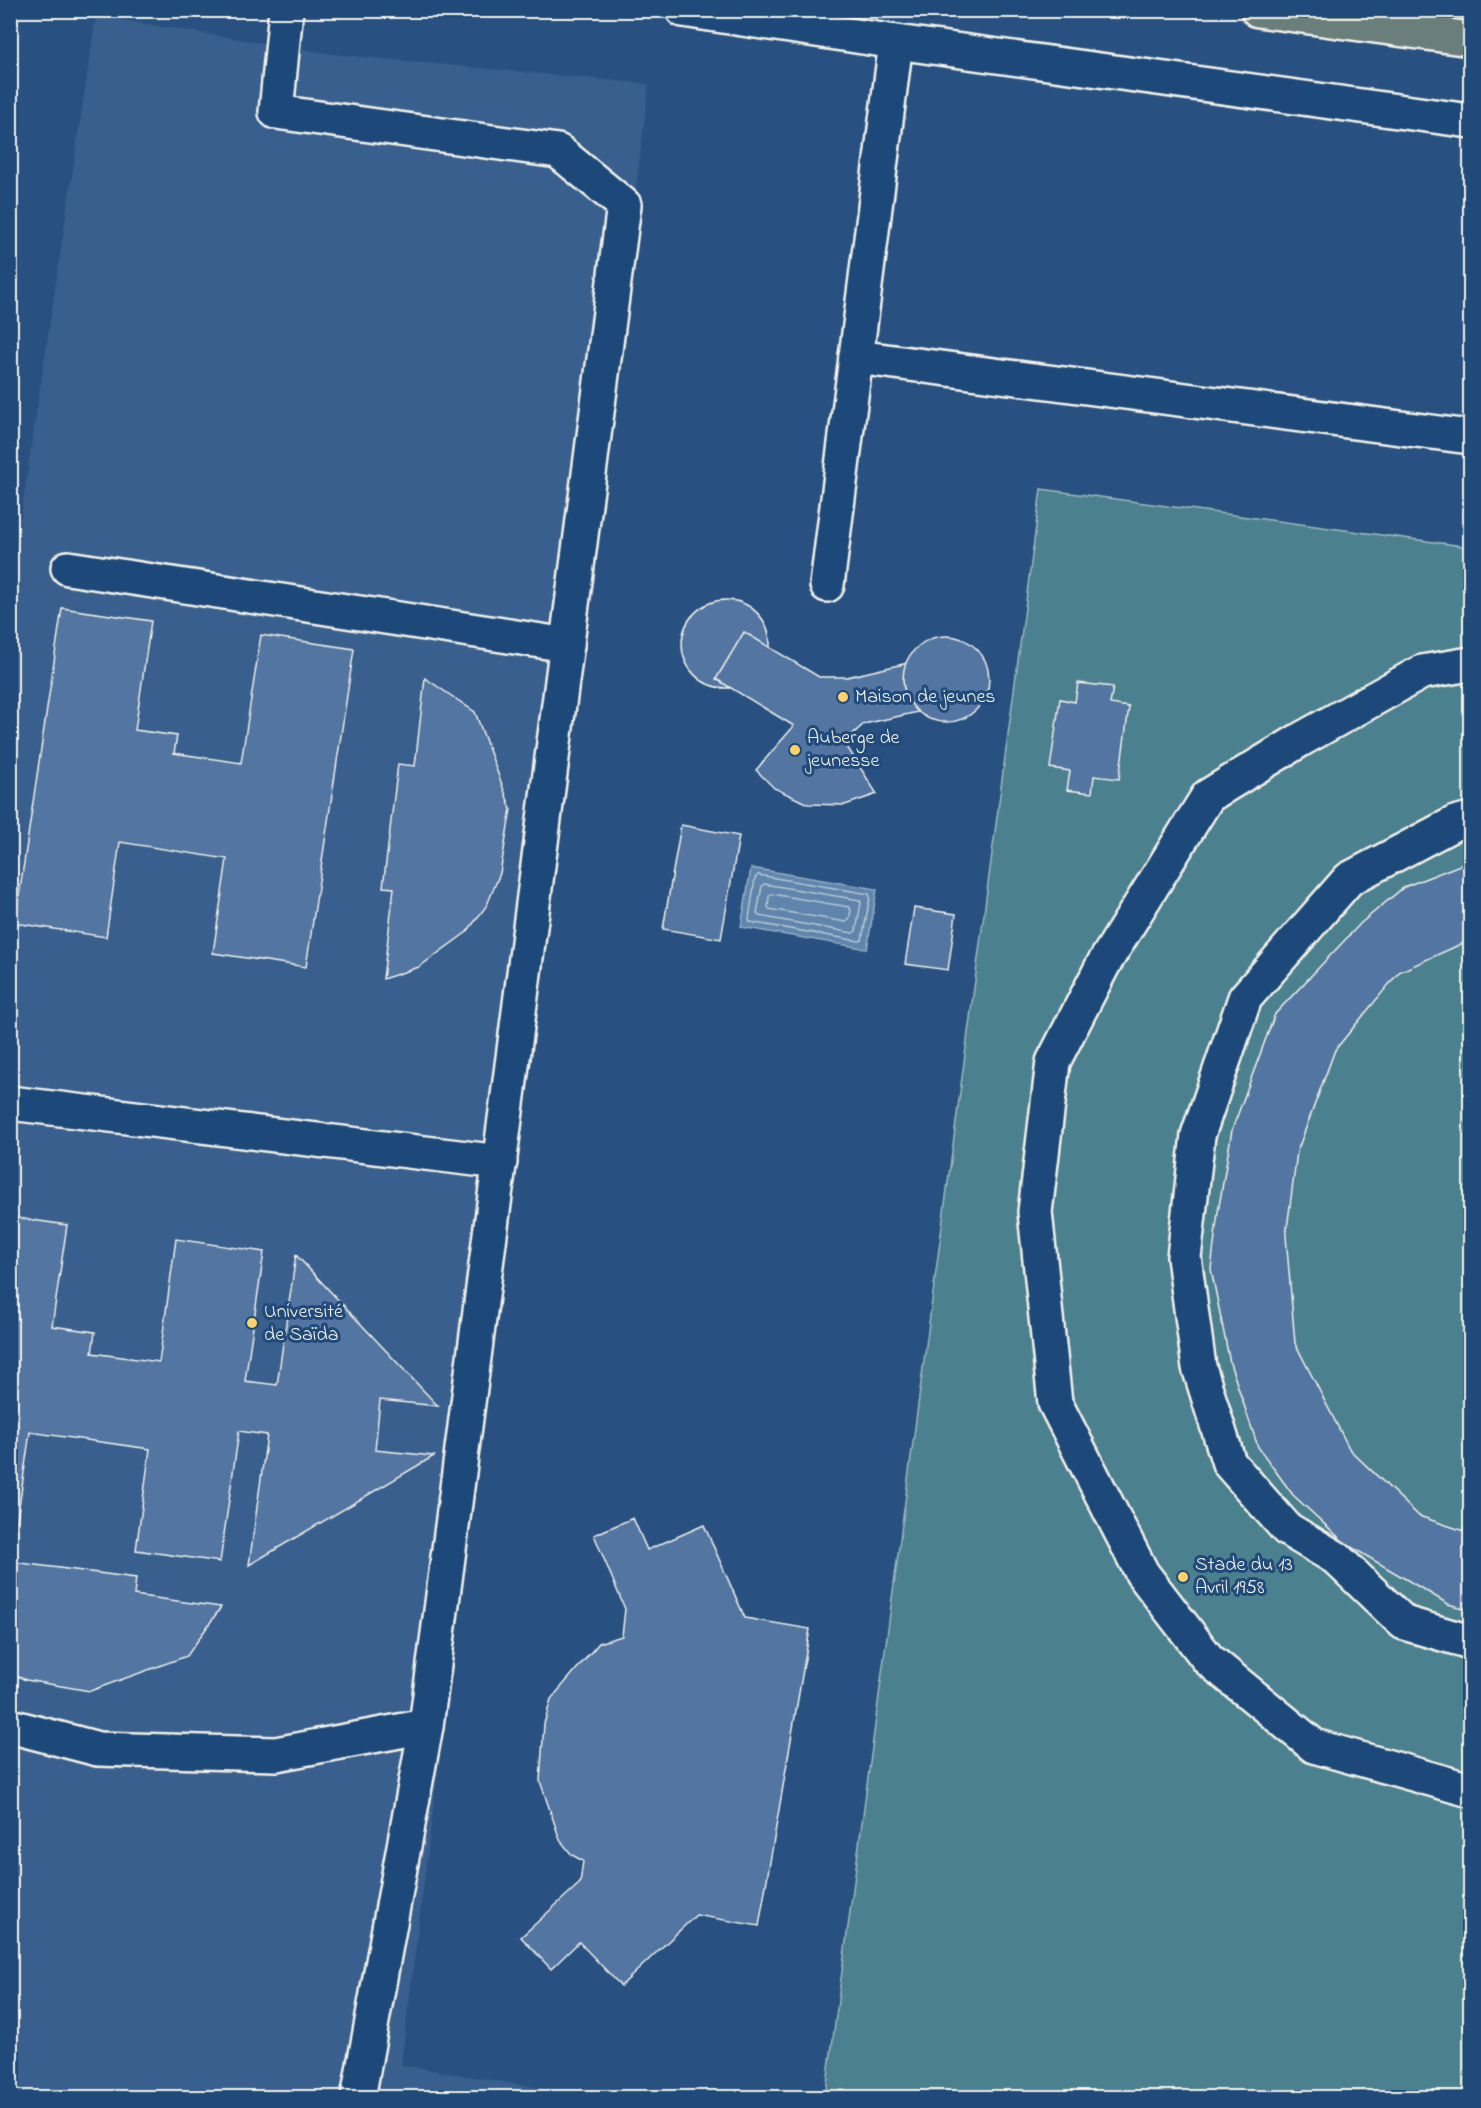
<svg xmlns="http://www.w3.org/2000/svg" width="1481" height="2108" font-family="'Indie Flower',sans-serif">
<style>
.built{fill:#395f8d}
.green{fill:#4b808e;stroke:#a0b8bb;stroke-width:1.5}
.water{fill:#5e85ac;stroke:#9ab0c4;stroke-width:1.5}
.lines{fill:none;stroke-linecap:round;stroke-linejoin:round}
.shore{stroke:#b8c6d0;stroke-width:1.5}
.building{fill:#5374a2;stroke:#f4f1e8;stroke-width:1.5}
.minor-casing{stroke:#f4f1e8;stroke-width:38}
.major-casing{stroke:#f4f1e8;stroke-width:38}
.minor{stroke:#1f4a7a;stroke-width:33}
.major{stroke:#6b7f7c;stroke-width:33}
.poi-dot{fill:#ffd166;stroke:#1f4a7a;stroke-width:2}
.labels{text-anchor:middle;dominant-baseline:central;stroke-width:6;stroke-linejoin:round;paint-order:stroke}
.poi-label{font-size:20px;fill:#f4f1e8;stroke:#1f4a7a;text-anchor:start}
</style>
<rect width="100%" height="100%" fill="#285181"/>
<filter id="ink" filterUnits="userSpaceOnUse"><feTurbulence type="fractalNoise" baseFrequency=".0167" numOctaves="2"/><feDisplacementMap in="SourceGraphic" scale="12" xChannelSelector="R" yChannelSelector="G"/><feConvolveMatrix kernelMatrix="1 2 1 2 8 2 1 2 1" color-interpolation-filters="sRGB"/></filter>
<g filter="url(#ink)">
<polygon class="built" points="96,16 332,54 649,84 401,2065 594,2097 11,2098 11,581"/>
<polygon class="green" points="1041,489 1470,547 1470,2097 825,2098"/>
<polygon class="water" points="751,868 877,889 867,949 741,927"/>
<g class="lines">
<g class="shore">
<polygon points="758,875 869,894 870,897 862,940 859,941 750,922 749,919 755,878"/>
<polygon points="764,884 860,900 861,903 856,931 853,933 759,916 757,913 762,886"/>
<polygon points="772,894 849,907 851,910 849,920 846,922 769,909 768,907 769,896"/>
</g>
</g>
<g class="building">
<circle cx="726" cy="644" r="44"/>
<polygon points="62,608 151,621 135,730 177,736 174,753 241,763 261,635 354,649 306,967 213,953 227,859 120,842 106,937 15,923"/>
<polygon points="744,632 819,677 847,677 934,657 945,706 864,724 844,742 877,794 845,805 808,804 774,788 756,770 794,726 716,679"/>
<circle cx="946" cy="679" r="43"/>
<polygon points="425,678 475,712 511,809 500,873 487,905 467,932 419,967 383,979 394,888 383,887 398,764 415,766"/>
<polygon points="1078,683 1113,687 1110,704 1129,707 1119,779 1094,776 1092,793 1067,790 1070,771 1050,768 1060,699 1075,702"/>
<polygon points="681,825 739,836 721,939 663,929"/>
<polygon points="1470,861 1470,940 1399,972 1335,1050 1297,1152 1286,1236 1295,1343 1350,1450 1419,1516 1470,1533 1470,1610 1448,1604 1346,1544 1293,1495 1258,1447 1230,1363 1211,1269 1218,1212 1232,1130 1275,1014 1361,923 1404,887"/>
<polygon points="914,908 956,914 948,970 905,964"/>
<polygon points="10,1217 67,1225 52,1326 95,1332 92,1353 159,1362 176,1239 264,1252 245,1381 277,1385 296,1255 438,1406 380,1400 375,1450 434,1456 249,1565 267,1435 239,1431 220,1562 136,1550 150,1449 30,1432 16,1527 10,1526"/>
<polygon points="633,1518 647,1550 704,1525 745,1618 810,1629 759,1926 696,1915 621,1986 579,1942 551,1969 521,1937 580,1883 583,1861 572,1855 560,1840 540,1781 544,1724 551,1699 599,1643 622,1636 625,1609 594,1535"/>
<polygon points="13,1562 136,1578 134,1595 221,1607 187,1656 90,1691 26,1680 10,1673 10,1572 12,1572"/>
</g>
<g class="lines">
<defs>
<g id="minor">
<polyline points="286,10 276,112 558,151 624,205 426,1726 358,2098"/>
<polyline points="683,10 896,42 1470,121"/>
<polyline points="856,357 1470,437"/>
<polyline points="68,568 567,645"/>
<polyline points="827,585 896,42"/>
<polyline points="1470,664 1422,672 1300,740 1208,796 1103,965 1053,1062 1035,1212 1055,1403 1142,1573 1208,1659 1314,1746 1470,1790"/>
<polyline points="1470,819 1455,823 1349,879 1245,998 1198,1135 1184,1257 1199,1367 1229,1463 1287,1529 1336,1558 1404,1623 1470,1642"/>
<polyline points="10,1103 500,1162"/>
<polyline points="10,1726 98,1749 276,1754 426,1726"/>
</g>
<polyline id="major" points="1258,10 1470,39"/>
</defs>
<use href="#minor" class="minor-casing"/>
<use href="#major" class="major-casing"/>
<use href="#minor" class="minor"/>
<use href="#major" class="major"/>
</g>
</g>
<g class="poi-dot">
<circle cx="843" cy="697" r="6"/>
<circle cx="795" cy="750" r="6"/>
<circle cx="252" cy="1323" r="6"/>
<circle cx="1183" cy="1577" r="6"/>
</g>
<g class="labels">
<g class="poi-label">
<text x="855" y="697">Maison de jeunes</text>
<text x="807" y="738">Auberge de<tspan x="807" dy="23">jeunesse</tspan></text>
<text x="264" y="1312">Université<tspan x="264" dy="23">de Saïda</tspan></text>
<text x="1195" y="1565">Stade du 13<tspan x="1195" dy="23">Avril 1958</tspan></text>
</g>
</g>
<rect width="1481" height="2108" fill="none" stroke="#1f4a7a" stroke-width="36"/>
<rect x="18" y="18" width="1445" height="2072" fill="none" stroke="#f4f1e8" stroke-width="2" filter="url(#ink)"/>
</svg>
